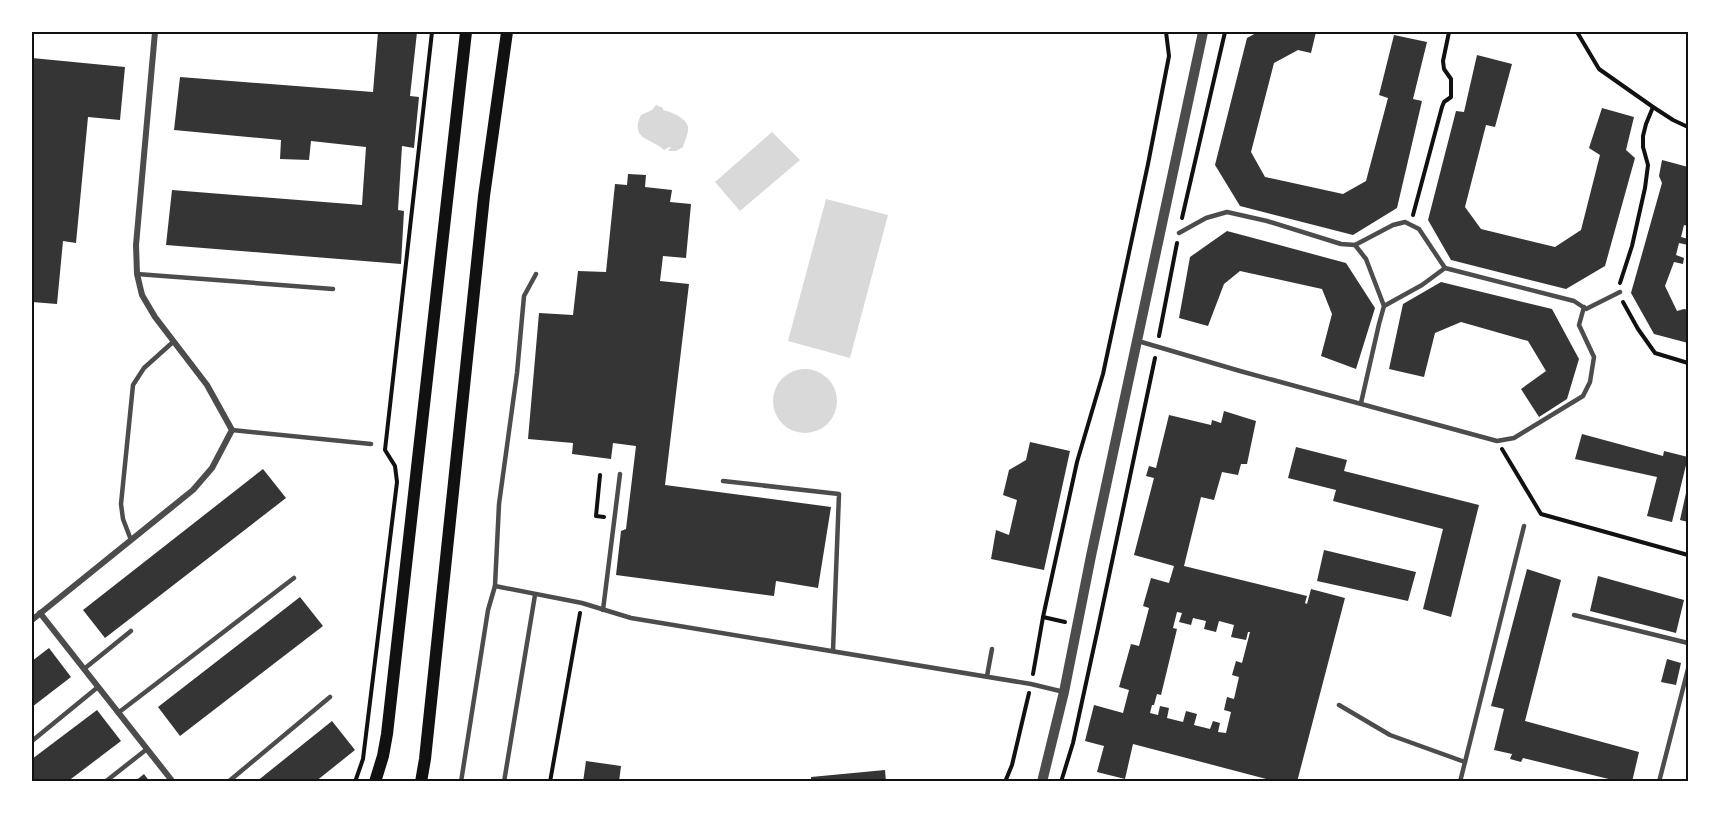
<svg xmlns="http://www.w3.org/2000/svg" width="1720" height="813" font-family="'Fira Sans',sans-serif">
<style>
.water{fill:#d9d9d9}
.building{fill:#353535;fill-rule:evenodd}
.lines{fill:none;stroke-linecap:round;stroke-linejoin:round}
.path{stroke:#111;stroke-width:4}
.service{stroke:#4c4c4c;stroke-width:4.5}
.minor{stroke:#4c4c4c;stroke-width:6}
.tertiary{stroke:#4c4c4c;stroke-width:10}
.secondary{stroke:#111;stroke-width:12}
.neatline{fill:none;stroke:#111;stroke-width:2}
</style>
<rect width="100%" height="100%" fill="#fff"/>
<g class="water">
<path d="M656,105l7,3v2c9,2 23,8 25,17 1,6 -4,15 -5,20l-7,4h-8l3,-4h-2l-5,3c-12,-12 -35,-10 -23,-35l11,-5z"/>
<polygon points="772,132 800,160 740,211 715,182"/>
<polygon points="826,199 888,215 850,358 788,341"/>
<circle cx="805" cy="401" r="32"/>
</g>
<g class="building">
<polygon points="378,32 417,32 410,96 419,97 414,148 402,146 398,210 404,211 401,264 166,245 172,190 362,205 366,147 311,141 309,160 280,159 281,140 174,130 180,77 373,92"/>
<polygon points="1258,32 1316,32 1311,53 1298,50 1274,63 1251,152 1265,177 1343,194 1366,181 1388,98 1379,95 1394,35 1427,42 1413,99 1422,101 1397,208 1353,235 1240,206 1215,165 1247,38"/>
<polygon points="1477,55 1512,64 1495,127 1486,125 1465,207 1481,229 1555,247 1581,230 1600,155 1589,148 1602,108 1634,117 1626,150 1635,158 1605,266 1566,289 1451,260 1428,220 1456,111 1464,112"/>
<polygon points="32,58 125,67 120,120 88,117 76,243 63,241 57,304 32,302"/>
<polygon points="1662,160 1688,167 1688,226 1684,225 1681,237 1688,239 1688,245 1679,243 1676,255 1684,258 1683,264 1674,262 1665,286 1677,311 1684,309 1688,310 1688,343 1654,334 1631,293 1662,183 1659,176"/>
<polygon points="628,174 646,175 645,187 672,190 670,202 691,204 686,258 663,256 660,281 689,284 665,485 831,507 818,588 776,581 774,596 616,575 621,531 626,529 636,446 613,443 611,459 572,454 573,443 528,439 539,313 573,315 578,271 606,272 615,184 627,185"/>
<polygon points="1227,231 1346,263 1375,308 1356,369 1321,356 1332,314 1322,289 1240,271 1224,284 1208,326 1179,318 1190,257"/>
<polygon points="1441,282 1552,309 1579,359 1567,399 1539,417 1521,389 1546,371 1528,341 1461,322 1435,333 1424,377 1389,369 1403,304"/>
<path d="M1224,411l32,10 -9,43h-6l-3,11 -16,-3 -8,28 -13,-3 -17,69 123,30 -2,7 2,1 4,-15 34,9 -48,184h-19l-145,-38 -8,35 -28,-7 7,-26 -19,-5 9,-36 29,8 6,-23 -10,-3 12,-43 8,2 10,-38 -6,-2 8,-28 18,5 5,-17 -40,-11 20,-77 -8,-2 3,-10 7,2 13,-53 42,10 1,-5 9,3zM1177,612l5,1 -3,9 12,3 2,-7 13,3 -2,8 12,3 3,-11 15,4 -3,12 15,3 2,-8h2l-8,31 -6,-2 -4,14 7,2 -5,22 -7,-2 -3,13 7,2 -5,21 -8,-1 2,-9 -7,-2 -3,8 -16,-4 3,-11 -11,-3 -3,11 -16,-4 2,-10 -9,-2 -2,9 -8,-2 2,-8h2l3,-11 4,1 16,-66 -4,-1z"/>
<polygon points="1582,434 1663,456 1664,451 1688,457 1672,522 1647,516 1657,477 1575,459"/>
<polygon points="1030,442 1070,451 1044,570 991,559 996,530 1009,535 1017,500 1003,495 1009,470 1026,460"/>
<polygon points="1296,447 1347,460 1344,471 1479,505 1451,617 1423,609 1443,529 1333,501 1336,490 1288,478"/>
<polygon points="263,469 286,498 105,638 83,610"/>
<polygon points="1686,493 1688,494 1688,522 1680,520"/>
<polygon points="1324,550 1416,572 1408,601 1317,581"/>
<polygon points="1527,569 1561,580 1525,721 1639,752 1632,782 1621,782 1523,758 1521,762 1510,759 1512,754 1494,750 1504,709 1491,706"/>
<polygon points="1598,576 1684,600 1676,633 1590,611"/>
<polygon points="300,597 323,626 180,736 158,707"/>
<polygon points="49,648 71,677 32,707 32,661"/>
<polygon points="1667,659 1681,663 1676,685 1661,682"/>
<polygon points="97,710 121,741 67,782 32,782 32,759"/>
<polygon points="332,721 355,750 315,782 256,782"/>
<polygon points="586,761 621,766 619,782 583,782"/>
<polygon points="885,770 886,782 811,782 811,777"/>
<polygon points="144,774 150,782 134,782"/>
</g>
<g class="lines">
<g class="path">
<polyline points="1577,32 1599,69 1653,107 1673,120 1688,127"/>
<polyline points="1413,215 1442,107 1444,102 1451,97 1451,79 1444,69 1443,61 1449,32"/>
<polyline points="1182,218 1225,32"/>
<polyline points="1620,283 1632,246 1645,188 1648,165 1643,147 1643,136 1646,124 1653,107"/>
<polyline points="1623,302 1638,329 1655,353 1688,363"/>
<polyline points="1159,336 1177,243"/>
<polyline points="1502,449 1541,514 1688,555"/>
<polyline points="600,475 596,516 604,517"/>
<polyline points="1043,617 1065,622"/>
<polyline points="1033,674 1043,617 1077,462 1103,374 1148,164 1169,56 1166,32"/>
<polyline points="355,782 363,759 397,482 395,466 385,450 432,32"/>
<polyline points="550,782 580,613"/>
<polyline points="1005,782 1012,765 1029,693"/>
<polyline points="1061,782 1073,743 1098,628 1155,358"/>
</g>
<g class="service">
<polyline points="1179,233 1206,218 1227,212 1267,221 1341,244 1355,245 1393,225 1405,222 1419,229 1445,268 1574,301 1586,309 1620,292"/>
<polyline points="1355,245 1366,259 1384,306 1379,324 1361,403"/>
<polyline points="137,274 333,289"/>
<polyline points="1384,306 1422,285 1445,268"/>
<polyline points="1138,341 1240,371 1497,441 1514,438 1583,396 1590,382 1594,357 1579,325 1584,307"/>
<polyline points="232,430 371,444"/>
<polyline points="723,481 839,494 833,651"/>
<polyline points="131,540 123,519 121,504 133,385 144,368 173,342"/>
<polyline points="495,586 499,504 517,373 524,296 536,274"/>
<polyline points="603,610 620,474"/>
<polyline points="1574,615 1688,643"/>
<polyline points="84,669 131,631"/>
<polyline points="987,676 992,649"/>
<polyline points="1339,705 1390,735 1465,762"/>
<polyline points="118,713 294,578"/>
<polyline points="32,741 98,687"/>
<polyline points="105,782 147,749"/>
<polyline points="228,782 330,697"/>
<polyline points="461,782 488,610 495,586 582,603 631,618 1031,684 1064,692"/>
<polyline points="504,782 535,595"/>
<polyline points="1460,782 1524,526"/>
<polyline points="1659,782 1688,669"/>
</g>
<g class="minor">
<polyline points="40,613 173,782"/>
<polyline points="32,620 193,490 212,468 232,430 207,385 155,317 142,295 137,274 136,245 155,32"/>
</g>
<polyline class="tertiary" points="1042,782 1064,692 1091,556 1203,32"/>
<g class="secondary">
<polyline points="375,782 383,756 387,734 466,32"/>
<polyline points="421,782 425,759 484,196 507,32"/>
</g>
</g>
<rect width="1720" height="813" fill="none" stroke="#ffffff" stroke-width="66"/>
<rect x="33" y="33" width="1654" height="747" class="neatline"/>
</svg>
